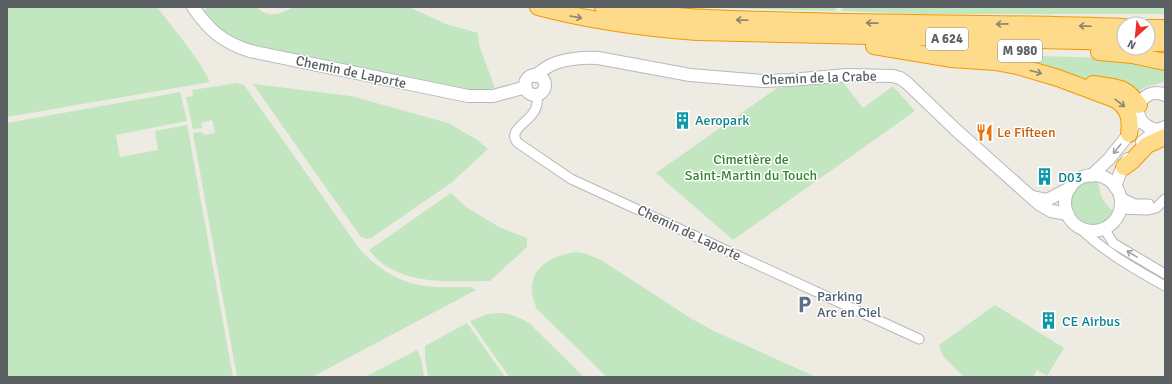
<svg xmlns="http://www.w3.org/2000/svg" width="1172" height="384" font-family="Signika,sans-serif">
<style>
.green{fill:#c2e6bf}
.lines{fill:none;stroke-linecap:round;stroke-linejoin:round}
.street-casing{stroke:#b4b7bb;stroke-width:11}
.secondary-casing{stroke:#b5b9be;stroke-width:14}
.highway-casing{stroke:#f29900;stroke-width:18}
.street{stroke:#fff;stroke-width:9}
.secondary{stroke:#fff;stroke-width:12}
.highway{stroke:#fedb8b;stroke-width:16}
.oneway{stroke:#8c8570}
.oneway2{stroke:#9da0a2}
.labels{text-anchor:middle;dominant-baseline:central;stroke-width:3;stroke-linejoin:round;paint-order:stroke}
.shield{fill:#fff;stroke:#8c9092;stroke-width:1}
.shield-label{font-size:13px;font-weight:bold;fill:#5b6064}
.street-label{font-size:14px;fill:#5b6064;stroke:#fff}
.culture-label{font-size:14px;fill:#0d838f;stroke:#fff;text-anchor:start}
.food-label{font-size:14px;fill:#c56008;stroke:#fff;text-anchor:start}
.park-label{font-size:14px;fill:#348433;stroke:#fff}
.service-label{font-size:14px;fill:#4e5e75;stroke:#fff;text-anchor:start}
</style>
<rect width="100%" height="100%" fill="#eeebe3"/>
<g class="green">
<path d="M7,7h150c18,24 39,47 53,75l-203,35z"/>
<path d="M208,7h49c10,12 25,7 36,0h116l37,17 32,9 1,12 16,43 -14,2h-13l-223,-47c-19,-8 -30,-15 -41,-33z"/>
<polygon points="696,7 835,7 836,11"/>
<polygon points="841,7 1165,7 1165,14 924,14 842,11"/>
<path d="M998,55l117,3 24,7 26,2v14c-9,4 -20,4 -28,12l-16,-10 -49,-6z"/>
<polygon points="842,81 863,108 893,86 915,111 733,240 656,173 777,88"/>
<path d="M237,83l7,2 117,166c38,37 60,37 110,36l5,3 -164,87h-75l-44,-244 9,-1 2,3 11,-2 -3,-13 -11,3 1,5 -9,1 -7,-32 7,-1 -1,-6z"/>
<polygon points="253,84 351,96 448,123 476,139 488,149 451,183 371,238 366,239 360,236"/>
<polygon points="180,92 187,121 116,135 120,157 158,150 155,131 187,125 233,377 7,377 7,123"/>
<path d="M1091,181h7c1,12 5,22 15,30 -1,6 -6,11 -12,13 -30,13 -47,-35 -10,-43z"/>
<path d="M451,193l15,14 33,20 28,11v9l-37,34c-41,0 -93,6 -121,-31z"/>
<path d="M576,252l11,2 14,6 91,59 22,12 102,46h-209l-70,-68c-3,-7 -6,-16 -5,-24 3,-22 25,-30 44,-33z"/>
<polygon points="995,305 1064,348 1047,376 1037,370 1033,377 964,377 943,356 939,345"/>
<path d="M498,313c12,0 20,4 31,10l55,54h-75l-39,-56 18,-7z"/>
<polygon points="467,323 505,377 428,377 425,356 425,346"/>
<polygon points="417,350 421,359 424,377 365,377"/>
</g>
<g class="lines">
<defs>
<g id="street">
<path d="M537,94c1,7 1,13 -4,19 -6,10 -26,18 -15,30l53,36 348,160"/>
<polyline points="1120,197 1135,204 1149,204"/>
<polyline points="1120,209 1148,210 1156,208 1165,199"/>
<path d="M1079,227c25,25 56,42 86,59"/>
<polyline points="1106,227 1107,233 1113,243 1165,274"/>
</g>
<g id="secondary">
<path d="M193,7c16,23 29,35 57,44l218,45h25l33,-9"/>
<circle cx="535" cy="85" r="10"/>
<path d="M535,76c5,-4 10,-8 16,-11 12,-6 33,-8 47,-7l92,17 73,6 27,-1 57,-5 46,1 7,2 7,5 49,47 83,74 12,7 17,3"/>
<path d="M1158,130c-34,-6 -19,-46 7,-35"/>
<polyline points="1142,142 1158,130 1165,127"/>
<circle cx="1093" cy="203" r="28"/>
<polyline points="1091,176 1109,159 1129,134 1138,116"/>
<polyline points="1115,187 1120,173 1128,159"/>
<polyline points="1033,197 1047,200 1070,188"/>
</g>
<g id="highway">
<path d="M538,7c53,14 105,21 159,25l427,10"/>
<path d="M603,7c67,12 135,12 202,14 107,3 213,2 319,6"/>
<polyline points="1148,28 1165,28"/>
<polyline points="1148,43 1165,43"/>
<path d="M874,46l78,13 43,3 22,4 41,12 56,21c15,8 17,20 15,35"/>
<polyline points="937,49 1006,51"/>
<polyline points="1099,52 1132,55 1165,62"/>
<path d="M1093,84c24,4 31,1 46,21"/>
<polyline points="1124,167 1132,161 1147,145 1165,137"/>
</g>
</defs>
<use href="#street" class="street-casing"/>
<use href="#secondary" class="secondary-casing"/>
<use href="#highway" class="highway-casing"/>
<use href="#street" class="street"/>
<use href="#secondary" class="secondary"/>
<use href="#highway" class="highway"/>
</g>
<defs><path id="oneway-shaft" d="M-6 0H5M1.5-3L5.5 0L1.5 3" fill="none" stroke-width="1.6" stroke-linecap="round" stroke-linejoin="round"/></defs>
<g class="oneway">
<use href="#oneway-shaft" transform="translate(576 17) rotate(10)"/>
<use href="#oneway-shaft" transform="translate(742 20) rotate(-178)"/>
<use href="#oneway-shaft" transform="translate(872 23) rotate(-179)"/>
<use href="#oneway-shaft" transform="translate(1002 24) rotate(179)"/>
<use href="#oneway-shaft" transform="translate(1085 26) rotate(-178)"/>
<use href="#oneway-shaft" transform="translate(1036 72) rotate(15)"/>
<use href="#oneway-shaft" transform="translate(1120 103) rotate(38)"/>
</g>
<g class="oneway2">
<use href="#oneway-shaft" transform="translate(1117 149) rotate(129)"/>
<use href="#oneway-shaft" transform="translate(1132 254) rotate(-149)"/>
</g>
<defs>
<symbol id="building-bare" viewBox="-9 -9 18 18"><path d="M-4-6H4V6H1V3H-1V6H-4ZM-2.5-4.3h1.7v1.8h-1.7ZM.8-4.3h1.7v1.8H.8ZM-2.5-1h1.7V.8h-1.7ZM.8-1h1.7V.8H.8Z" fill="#0f9aa8" stroke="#fff" stroke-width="2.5" paint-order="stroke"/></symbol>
<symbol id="restaurant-bare" viewBox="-9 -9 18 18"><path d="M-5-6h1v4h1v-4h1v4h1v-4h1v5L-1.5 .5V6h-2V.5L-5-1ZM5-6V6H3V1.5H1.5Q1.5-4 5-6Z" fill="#e8710a" stroke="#fff" stroke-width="2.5" paint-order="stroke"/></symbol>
<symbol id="parking-bare" viewBox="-9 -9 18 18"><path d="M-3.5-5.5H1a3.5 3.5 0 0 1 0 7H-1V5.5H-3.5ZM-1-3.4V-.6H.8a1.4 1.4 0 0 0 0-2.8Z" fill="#5c6f8a" stroke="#fff" stroke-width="2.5" paint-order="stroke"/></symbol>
</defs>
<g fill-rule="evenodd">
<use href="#building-bare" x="670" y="108" width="25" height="25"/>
<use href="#restaurant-bare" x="972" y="120" width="25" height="25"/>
<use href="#building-bare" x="1032" y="164" width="25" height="25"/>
<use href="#parking-bare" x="792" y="292" width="25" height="25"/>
<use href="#building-bare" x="1036" y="308" width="25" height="25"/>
</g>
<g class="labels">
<g class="shield">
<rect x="926" y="28" width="42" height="22" rx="3"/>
<rect x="998" y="40" width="44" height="22" rx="3"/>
</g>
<g class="shield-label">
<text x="947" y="39">A 624</text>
<text x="1020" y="51">M 980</text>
</g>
<g class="street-label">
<text transform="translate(351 72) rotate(12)">Chemin de Laporte</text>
<text transform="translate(819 78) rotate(-2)">Chemin de la Crabe</text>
<text transform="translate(689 233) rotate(25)">Chemin de Laporte</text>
</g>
<g class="culture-label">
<text x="695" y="120">Aeropark</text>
<text x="1058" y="177">D03</text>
<text x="1062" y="321">CE Airbus</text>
</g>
<g class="food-label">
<text x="997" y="132">Le Fifteen</text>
</g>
<g class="park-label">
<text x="751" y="159">Cimetière de<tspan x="751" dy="16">Saint-Martin du Touch</tspan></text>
</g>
<g class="service-label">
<text x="817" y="296">Parking<tspan x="817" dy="16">Arc en Ciel</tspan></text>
</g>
</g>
<rect width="1172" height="384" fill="none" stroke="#5b6064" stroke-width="16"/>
<g transform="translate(1136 36) rotate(207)"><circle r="19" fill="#ffffff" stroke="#bdbfc1"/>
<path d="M0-3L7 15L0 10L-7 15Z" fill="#ec312c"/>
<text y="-6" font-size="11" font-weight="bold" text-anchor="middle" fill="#5b6064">N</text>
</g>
</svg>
